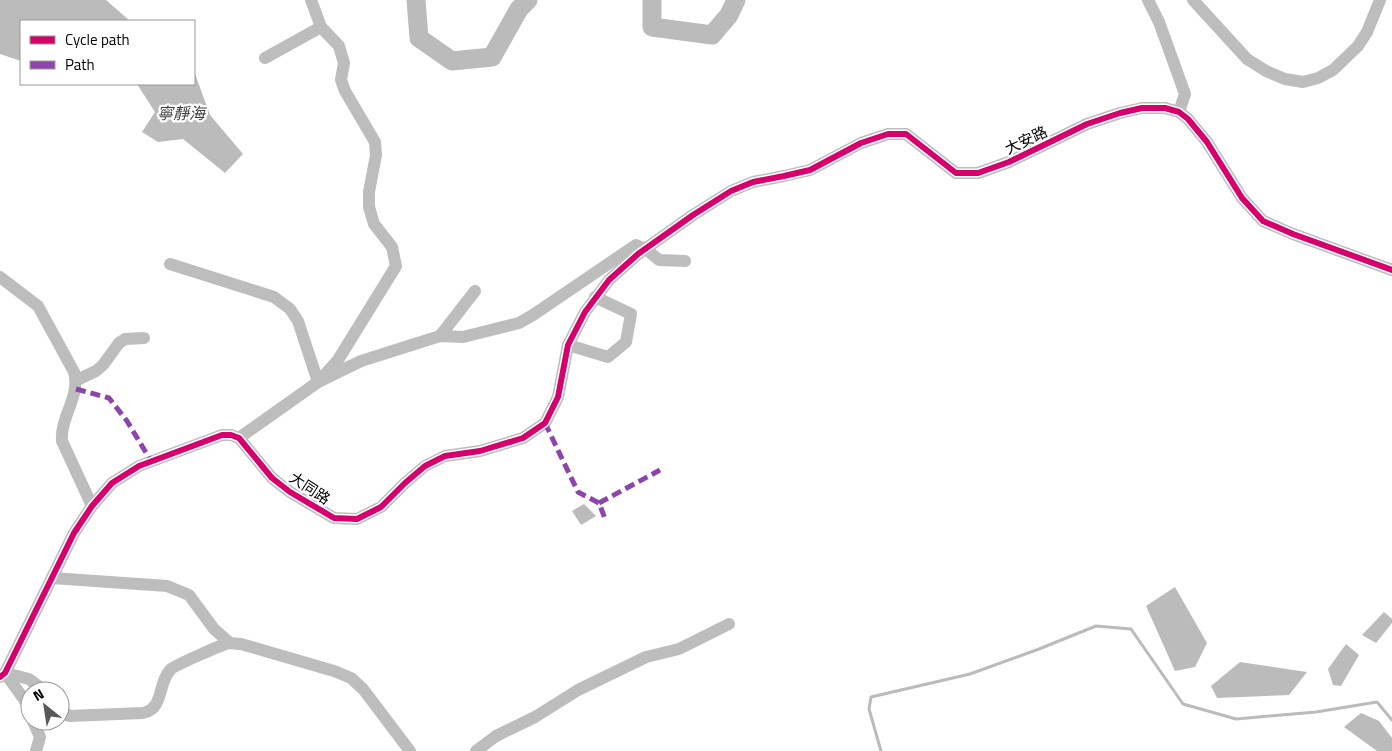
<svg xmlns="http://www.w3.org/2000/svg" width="1392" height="751" font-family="'Titillium Web','Noto Sans TC',sans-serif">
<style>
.water{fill:#bbb}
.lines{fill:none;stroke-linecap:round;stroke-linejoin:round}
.stream{stroke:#bbb;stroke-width:3}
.river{stroke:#bbb;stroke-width:19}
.minor{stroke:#bdbdbd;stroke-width:12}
.quiet{stroke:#8e44ad;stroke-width:5;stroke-dasharray:10 5;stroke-linecap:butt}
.cycleway-casing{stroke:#fff;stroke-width:9}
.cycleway{stroke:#d6006c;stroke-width:6}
.labels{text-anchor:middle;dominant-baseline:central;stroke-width:4.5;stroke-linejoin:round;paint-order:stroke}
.street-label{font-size:15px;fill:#000;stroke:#fff}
.water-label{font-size:16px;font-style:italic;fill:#3f3f3f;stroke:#fff}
</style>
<rect width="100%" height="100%" fill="#fff"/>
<g class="water">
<polygon points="0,0 106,0 130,21 21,21 21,61 0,54"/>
<polygon points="194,71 210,115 243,154 225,173 183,139 158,142 142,132 155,112 137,84 194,84"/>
<polygon points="584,504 596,516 581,525 572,511"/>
<polygon points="1175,587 1207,643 1195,667 1175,671 1146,606"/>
<polygon points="1384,612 1392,619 1392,623 1376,643 1362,635"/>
<polygon points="1346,644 1359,655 1341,686 1333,685 1328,669"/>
<polygon points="1240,662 1307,672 1289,695 1217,698 1211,686"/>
<polygon points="1361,713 1379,721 1392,738 1392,751 1377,751 1344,727"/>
</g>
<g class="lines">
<polyline class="stream" points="881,751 869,709 871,697 970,674 1039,649 1096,626 1131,629 1183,704 1236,719 1316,712 1377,702 1392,720"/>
<g class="river">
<polyline points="416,0 419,38 452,61 492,57 519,9 528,0"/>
<polyline points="652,0 652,27 712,35 729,15 736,0"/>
</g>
<g class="minor">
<polyline points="1148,0 1159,22 1185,94 1179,112"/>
<polyline points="1193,0 1247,59 1266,71 1285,79 1303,82 1318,78 1333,70 1358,46 1367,32 1380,0"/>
<polyline points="265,58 321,27 311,0"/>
<polyline points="170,264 274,297 290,309 298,321 318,382 338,360 396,266 392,247 374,224 369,207 369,192 376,155 375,142 345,91 341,80 344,63 339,46 321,27"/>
<path d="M0,277l38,29 36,66c7,24 -14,45 -12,69l30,65"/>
<polyline points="440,336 475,291"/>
<polyline points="568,345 608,357 626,342 631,314 595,297"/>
<polyline points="77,380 96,371 103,365 119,343 125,339 144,338"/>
<polyline points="239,438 318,382 361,361 440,336 463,337 519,323 533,315 636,245 646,249 659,260 685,261"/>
<polyline points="52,578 167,586 189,595 214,629 230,643"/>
<polyline points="5,673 26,702 30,713"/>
<polyline points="5,673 29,679 45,691"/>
<polyline points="0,677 5,673 74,533 92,506 112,483 139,466 222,435 231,435 239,438 272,478 290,492 334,518 357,519 381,507 405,483 425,466 445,456 480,451 523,438 545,423 558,397 568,345 585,312 609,280 638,254 693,215 731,191 753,182 784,176 810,170 861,143 888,134 906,134 956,173 978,173 1009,162 1087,124 1120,113 1142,108 1165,108 1179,112 1188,119 1207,142 1242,198 1263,221 1293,234 1392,270"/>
<path d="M60,709l9,7 74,-3c22,-5 14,-30 28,-44 5,-4 52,-25 58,-26 4,0 8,1 12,1l93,27 17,7 12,11 47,62"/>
<polyline points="33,721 40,737 36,751"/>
<polyline points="476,751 496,736 535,717 578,690 646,657 679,649 729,624"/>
</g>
<g class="quiet">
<polyline points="76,389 109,398 127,421 151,461"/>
<polyline points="545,423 578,492 599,503 606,521"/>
<polyline points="599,503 660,470"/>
</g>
<defs>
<polyline id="cycleway" points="0,677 5,673 74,533 92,506 112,483 139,466 222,435 231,435 239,438 272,478 290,492 334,518 357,519 381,507 405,483 425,466 445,456 480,451 523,438 545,423 558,397 568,345 585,312 609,280 638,254 693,215 731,191 753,182 784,176 810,170 861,143 888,134 906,134 956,173 978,173 1009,162 1087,124 1120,113 1142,108 1165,108 1179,112 1188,119 1207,142 1242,198 1263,221 1293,234 1392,270"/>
</defs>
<use href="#cycleway" class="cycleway-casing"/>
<use href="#cycleway" class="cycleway"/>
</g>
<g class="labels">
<g class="street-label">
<text transform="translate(1026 140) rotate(-25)">大安路</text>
<text transform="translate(310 488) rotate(33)">大同路</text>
</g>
<g class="water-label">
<text x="181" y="113">寧靜海</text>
</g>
</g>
<rect x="20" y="20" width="175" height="65" fill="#ffffff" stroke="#999999"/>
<rect x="30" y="36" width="25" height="8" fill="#d6006c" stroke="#999999"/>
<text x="65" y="45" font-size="15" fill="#000000">Cycle path</text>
<rect x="30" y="61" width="25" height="8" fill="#8e44ad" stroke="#999999"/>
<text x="65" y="70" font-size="15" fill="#000000">Path</text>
<g transform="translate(45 706) rotate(330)"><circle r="24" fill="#ffffff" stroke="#999999"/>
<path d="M0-4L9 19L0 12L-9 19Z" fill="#595959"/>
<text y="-8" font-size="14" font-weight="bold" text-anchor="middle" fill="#000000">N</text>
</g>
</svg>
